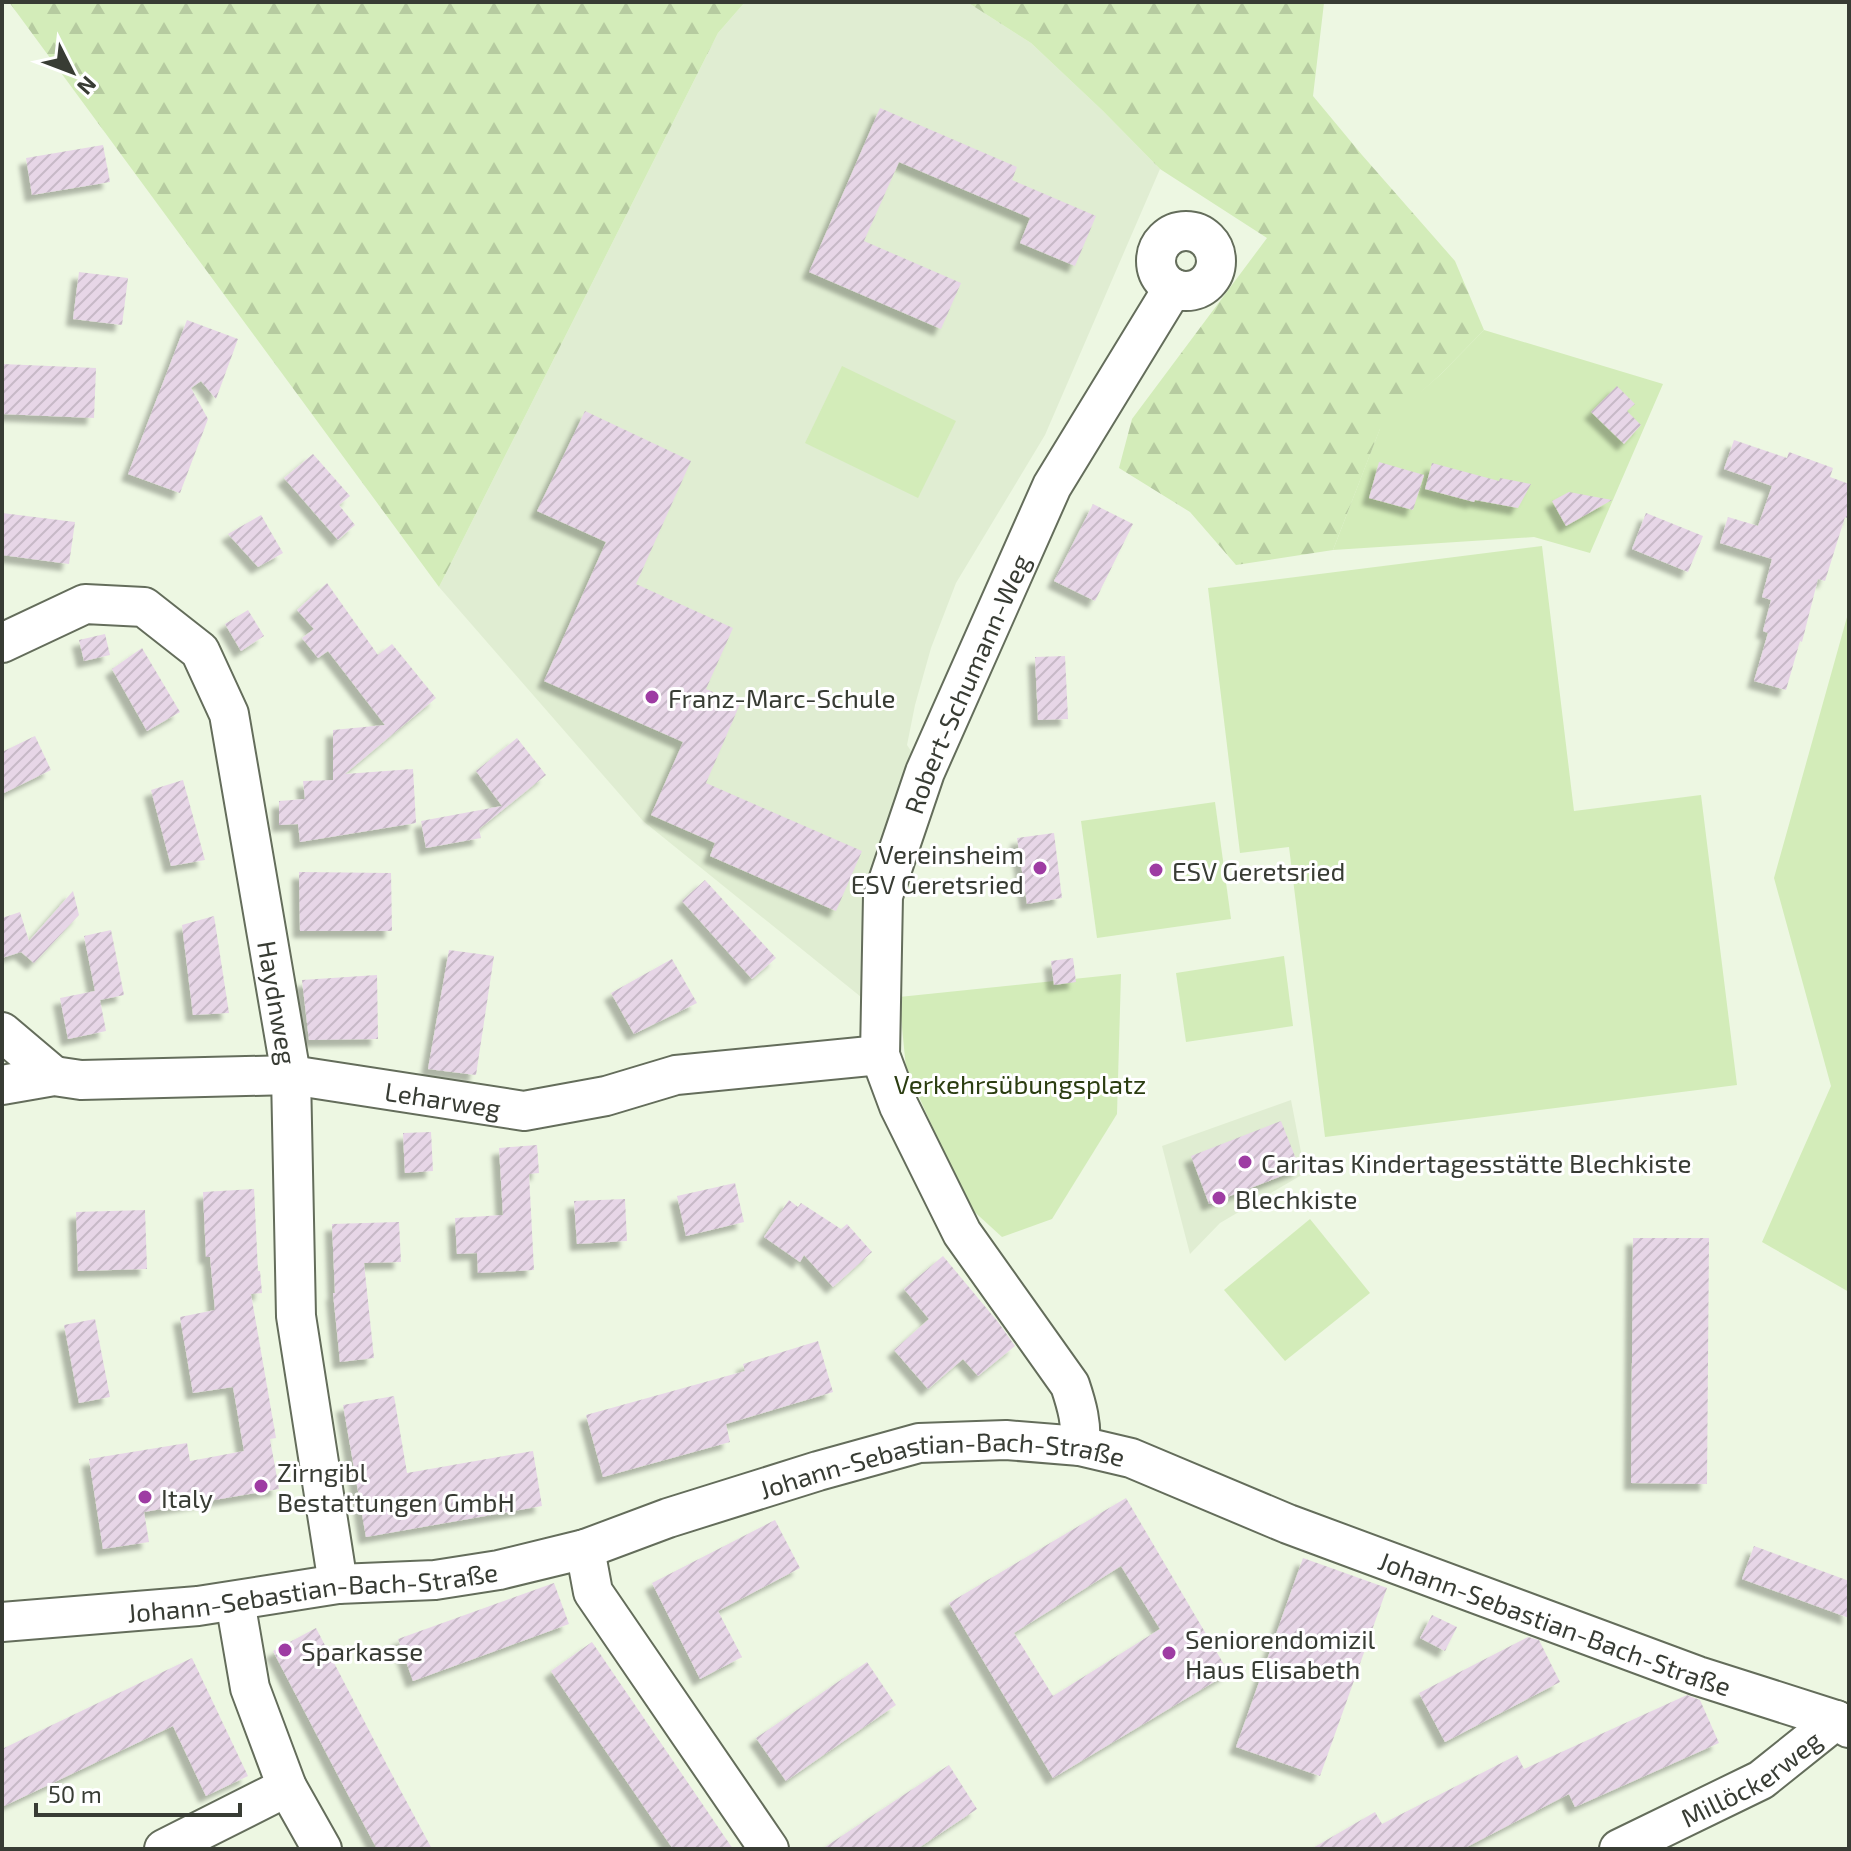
<svg xmlns="http://www.w3.org/2000/svg" width="1851" height="1851" font-family="'Exo 2',sans-serif">
<style>
.built{fill:#e0edd2}
.green{fill:#d3ecb9}
.forest{fill:url(#forest-firs)}
.building{fill:url(#building-hatch);fill-rule:evenodd;filter:url(#shadow)}
.lines{fill:none;stroke-linecap:round;stroke-linejoin:round}
.minor-casing{stroke:#646d5b;stroke-width:42}
.minor{stroke:#fff;stroke-width:38}
.poi-dot{fill:#9e3ca3;stroke:#fff;stroke-width:3}
.labels{text-anchor:middle;dominant-baseline:central;stroke-width:6;stroke-linejoin:round;paint-order:stroke}
.street-label{font-size:26px;fill:#383c34;stroke:#fff}
.poi-label{font-size:26px;fill:#383c34;stroke:#fff;text-anchor:start}
.park-label{font-size:26px;fill:#2b3d11;stroke:#fff}
</style>
<defs>
<pattern id="forest-firs" width="22" height="20" patternUnits="userSpaceOnUse" patternTransform="scale(2)"><rect width="22" height="20" fill="#d3ecb9"/><path d="M5 1l3.5 6h-7zM16 11l3.5 6h-7z" fill="#b6cba0"/></pattern>
<pattern id="building-hatch" width="6" height="6" patternUnits="userSpaceOnUse" patternTransform="scale(2)"><rect width="6" height="6" fill="#e7d6e7"/><path d="M-1 1l2-2M0 6l6-6M5 7l2-2" fill="none" stroke="#c7b9c7"/></pattern>
<filter id="shadow"><feDropShadow dx="-7" dy="7" stdDeviation="2" flood-color="#0004"/></filter>
</defs>
<rect width="100%" height="100%" fill="#edf7e2"/>
<g class="built">
<polygon points="745,2 967,2 1031,43 1103,111 1160,169 1045,435 956,583 931,648 915,705 907,745 925,772 866,1001 643,821 439,587 718,33"/>
<polygon points="1291,1100 1305,1173 1220,1223 1190,1254 1162,1146"/>
</g>
<g class="green">
<polygon points="1484,330 1663,384 1590,553 1534,537 1333,550 1381,426 1440,375"/>
<polygon points="842,366 956,421 918,498 805,443"/>
<polygon points="1542,546 1574,811 1701,795 1737,1085 1325,1137 1289,847 1240,853 1208,588"/>
<polygon points="1849,610 1849,1292 1762,1242 1831,1086 1774,878"/>
<polygon points="1215,802 1231,919 1097,938 1081,821"/>
<polygon points="1284,956 1293,1026 1186,1042 1176,973"/>
<polygon points="1121,974 1117,1114 1052,1219 1002,1237 968,1206 906,1068 899,997"/>
<polygon points="1310,1219 1370,1293 1285,1361 1224,1290"/>
</g>
<g class="forest">
<polygon points="9,2 745,2 718,33 439,587"/>
<polygon points="967,2 1324,3 1313,96 1362,155 1455,261 1484,330 1440,375 1380,429 1333,550 1236,565 1190,512 1119,468 1132,419 1267,238 1160,169 1103,111 1031,43"/>
</g>
<g class="building">
<polygon points="880,108 1017,167 1012,180 1096,216 1075,266 1020,243 1030,218 899,162 864,241 961,283 941,329 809,272"/>
<polygon points="103,145 110,182 32,195 26,158"/>
<polygon points="79,272 128,278 122,325 73,319"/>
<polygon points="187,320 238,339 216,399 201,381 191,388 208,419 180,493 128,474"/>
<polygon points="2,364 96,368 94,418 2,414"/>
<polygon points="1617,386 1635,404 1627,411 1641,425 1624,444 1591,412"/>
<polygon points="585,411 691,461 636,584 733,628 706,689 740,704 706,783 862,851 836,911 710,856 715,843 651,815 683,742 544,681 606,542 537,511"/>
<polygon points="1734,440 1787,458 1789,452 1833,468 1830,477 1849,484 1849,519 1845,517 1825,581 1818,579 1802,642 1800,641 1786,690 1754,681 1768,633 1763,631 1771,600 1762,597 1772,559 1720,543 1728,517 1758,526 1772,486 1724,469"/>
<polygon points="313,454 350,496 339,505 355,525 338,540 284,478"/>
<polygon points="1379,462 1424,475 1413,510 1369,498"/>
<polygon points="1432,463 1499,481 1500,478 1531,484 1518,508 1475,500 1474,502 1425,489"/>
<polygon points="1569,492 1612,500 1566,526 1552,501"/>
<polygon points="1093,504 1133,524 1095,601 1054,581"/>
<polygon points="2,513 75,522 69,564 2,555"/>
<polygon points="1646,513 1703,536 1688,572 1632,549"/>
<polygon points="261,515 283,553 258,567 228,534"/>
<polygon points="327,583 378,655 392,644 436,698 345,774 413,769 416,823 300,842 298,824 279,825 279,801 305,799 303,781 333,780 333,730 385,725 328,651 318,658 302,638 314,629 297,610"/>
<polygon points="248,610 264,636 241,651 225,624"/>
<polygon points="105,634 110,655 84,661 79,640"/>
<polygon points="142,648 180,712 147,731 112,669"/>
<polygon points="1065,656 1068,719 1038,720 1035,657"/>
<polygon points="35,736 51,770 2,794 2,752"/>
<polygon points="517,738 546,775 479,829 481,838 426,848 421,821 502,806 476,771"/>
<polygon points="183,780 205,860 171,866 151,790"/>
<polygon points="1054,833 1062,898 1027,904 1017,838"/>
<polygon points="299,872 391,873 392,931 300,931"/>
<polygon points="705,880 776,958 752,979 682,901"/>
<polygon points="73,891 79,915 34,963 21,952 2,958 2,918 20,912 29,941"/>
<polygon points="214,916 229,1013 193,1015 182,925"/>
<polygon points="111,930 124,995 100,1000 106,1031 68,1039 60,998 95,991 84,936"/>
<polygon points="449,950 494,956 476,1075 428,1069"/>
<polygon points="1073,958 1076,982 1054,985 1051,961"/>
<polygon points="672,959 697,1003 634,1034 611,993"/>
<polygon points="377,975 378,1039 309,1040 302,980"/>
<polygon points="1281,1121 1300,1169 1209,1204 1191,1156"/>
<polygon points="431,1132 433,1171 405,1173 403,1133"/>
<polygon points="537,1145 539,1173 529,1174 534,1270 478,1273 477,1253 457,1254 455,1218 503,1215 499,1148"/>
<polygon points="735,1183 744,1222 686,1236 677,1196"/>
<polygon points="254,1189 258,1271 260,1271 262,1293 251,1294 276,1438 270,1439 279,1489 144,1512 149,1542 103,1549 89,1459 187,1443 190,1461 244,1451 233,1387 193,1393 180,1317 215,1310 210,1257 206,1257 203,1192"/>
<polygon points="625,1199 627,1241 577,1244 574,1201"/>
<polygon points="789,1200 798,1207 801,1203 841,1229 847,1224 872,1252 833,1287 804,1255 800,1262 764,1237"/>
<polygon points="145,1210 147,1269 78,1271 76,1212"/>
<polygon points="399,1222 401,1262 364,1263 374,1358 340,1362 333,1293 335,1293 332,1224"/>
<polygon points="1633,1238 1709,1238 1707,1484 1631,1483"/>
<polygon points="943,1256 998,1322 1015,1346 978,1376 963,1359 928,1389 894,1350 929,1319 904,1289"/>
<polygon points="95,1319 110,1397 79,1403 64,1325"/>
<polygon points="818,1341 833,1392 726,1424 730,1442 603,1477 586,1415 745,1371 743,1364"/>
<polygon points="394,1396 407,1473 533,1451 542,1506 366,1537 343,1405"/>
<path d="M1126,1498l103,175 -176,105 -104,-175zM1121,1566l39,63 -107,67 -39,-63z"/>
<polygon points="775,1520 800,1568 718,1611 742,1657 700,1679 652,1583"/>
<polygon points="1754,1546 1849,1581 1849,1618 1742,1579"/>
<polygon points="1303,1558 1387,1588 1320,1776 1236,1747"/>
<polygon points="554,1583 569,1624 413,1681 398,1639"/>
<polygon points="1432,1615 1457,1627 1445,1651 1420,1638"/>
<polygon points="316,1628 388,1767 432,1849 377,1849 345,1789 273,1651"/>
<polygon points="1528,1637 1539,1640 1560,1682 1445,1742 1419,1693"/>
<polygon points="592,1642 733,1849 673,1849 570,1699 551,1671"/>
<polygon points="192,1658 248,1776 206,1796 173,1726 2,1807 2,1749"/>
<polygon points="867,1662 896,1705 786,1781 756,1738"/>
<polygon points="1687,1695 1700,1700 1719,1743 1575,1807 1569,1794 1463,1849 1311,1849 1375,1812 1382,1824 1517,1755 1524,1769"/>
<polygon points="949,1765 977,1809 917,1849 822,1849"/>
</g>
<g class="lines">
<defs>
<g id="minor">
<circle cx="1186" cy="261" r="30"/>
<path id="s1" d="M2,643l83,-39 59,3 56,44 29,63 62,361 5,241 42,268"/>
<polyline points="2,1032 54,1076"/>
<path id="s2" d="M2,1085l52,-9 27,4 210,-5 233,36 82,-15 70,-21 204,-20"/>
<path id="s3" d="M1080,1446c2,-22 -3,-40 -10,-61l-108,-152 -63,-127 -19,-51 3,-159 42,-124 127,-286 121,-198"/>
<polyline points="585,1549 593,1592 769,1849"/>
<polyline points="235,1601 250,1688 287,1787 322,1849"/>
<path id="s4" d="M2,1622l196,-16 140,-22 97,-4 64,-10 86,-21 83,-31 150,-47 101,-28 87,-3 74,6 51,12 157,66 410,152 138,44 13,8"/>
<polyline points="164,1849 287,1787"/>
<path id="s5" d="M1619,1849l142,-69 75,-60"/>
</g>
</defs>
<use href="#minor" class="minor-casing"/>
<use href="#minor" class="minor"/>
</g>
<g class="poi-dot">
<circle cx="652" cy="697" r="8"/>
<circle cx="1040" cy="868" r="8"/>
<circle cx="1156" cy="870" r="8"/>
<circle cx="1245" cy="1162" r="8"/>
<circle cx="1219" cy="1198" r="8"/>
<circle cx="261" cy="1486" r="8"/>
<circle cx="145" cy="1497" r="8"/>
<circle cx="285" cy="1650" r="8"/>
<circle cx="1169" cy="1653" r="8"/>
</g>
<g class="labels">
<g class="street-label">
<text stroke="none"><textPath href="#s3" startOffset="832">Robert-Schumann-Weg</textPath></text>
<text stroke="none"><textPath href="#s1" startOffset="584">Haydnweg</textPath></text>
<text stroke="none"><textPath href="#s2" startOffset="444">Leharweg</textPath></text>
<text stroke="none"><textPath href="#s4" startOffset="960">Johann-Sebastian-Bach-Straße</textPath></text>
<text stroke="none"><textPath href="#s4" startOffset="312">Johann-Sebastian-Bach-Straße</textPath></text>
<text stroke="none"><textPath href="#s4" startOffset="1608">Johann-Sebastian-Bach-Straße</textPath></text>
<text stroke="none"><textPath href="#s5" startOffset="150">Millöckerweg</textPath></text>
</g>
<g class="poi-label">
<text x="668" y="697">Franz-Marc-Schule</text>
<text x="1024" y="853" text-anchor="end">Vereinsheim<tspan x="1024" dy="30">ESV Geretsried</tspan></text>
<text x="1172" y="870">ESV Geretsried</text>
<text x="1261" y="1162">Caritas Kindertagesstätte Blechkiste</text>
<text x="1235" y="1198">Blechkiste</text>
<text x="277" y="1471">Zirngibl<tspan x="277" dy="30">Bestattungen GmbH</tspan></text>
<text x="161" y="1497">Italy</text>
<text x="1185" y="1638">Seniorendomizil<tspan x="1185" dy="30">Haus Elisabeth</tspan></text>
<text x="301" y="1650">Sparkasse</text>
</g>
<g class="park-label">
<text x="1020" y="1083">Verkehrsübungsplatz</text>
</g>
</g>
<rect width="1851" height="1851" fill="none" stroke="#383c34" stroke-width="8"/>
<g transform="translate(72 72) rotate(132)" stroke="#ffffff" stroke-width="6" paint-order="stroke">
<path d="M0-6L14 30L0 20L-14 30Z" fill="#383c34"/>
<text y="-12" font-size="22" font-weight="bold" text-anchor="middle" fill="#383c34">N</text>
</g>
<path d="M36 1803v12h204v-12" fill="none" stroke="#383c34" stroke-width="4"/>
<text x="48" y="1803" font-size="24" fill="#383c34" stroke="#ffffff" stroke-width="6" paint-order="stroke">50 m</text>
</svg>
